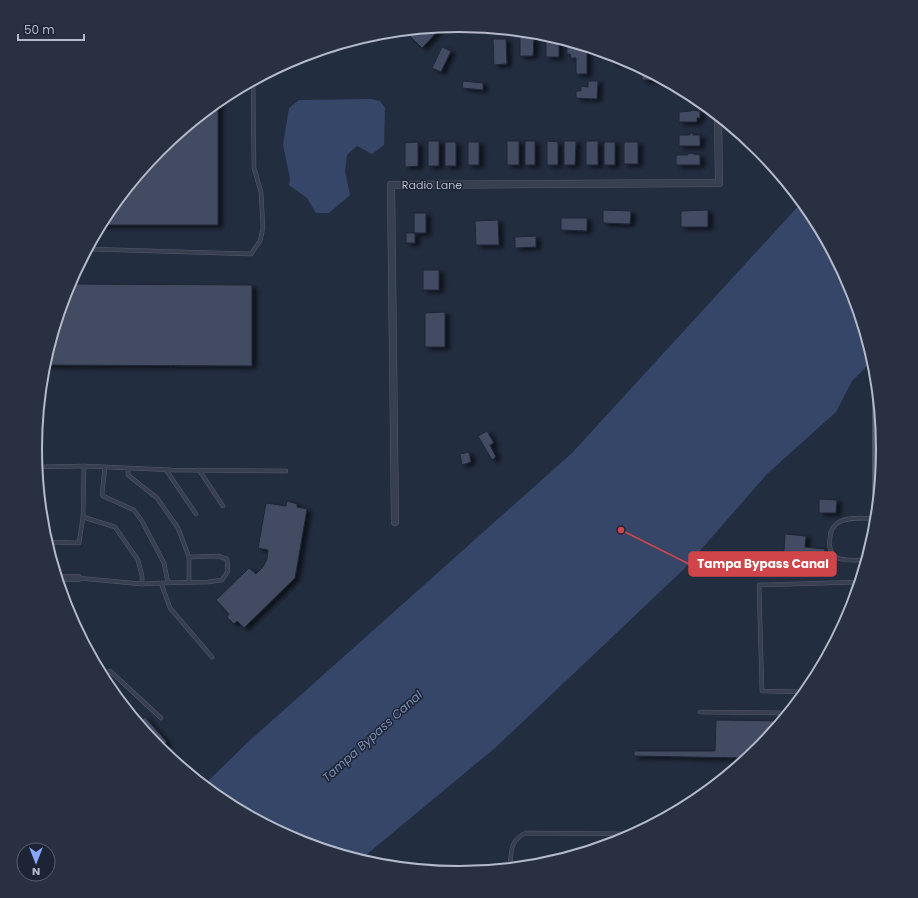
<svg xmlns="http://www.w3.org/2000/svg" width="918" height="898" font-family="Poppins,sans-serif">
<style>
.water{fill:#364668}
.building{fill:#424c62;stroke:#1f2637;filter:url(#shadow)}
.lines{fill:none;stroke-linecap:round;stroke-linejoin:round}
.lane-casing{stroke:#535a6b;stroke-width:4.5}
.street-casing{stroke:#535a6b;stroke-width:8}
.primary-casing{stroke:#414859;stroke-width:12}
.lane{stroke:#383f50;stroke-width:3.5}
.street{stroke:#383f50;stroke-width:7}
.primary{stroke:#565e70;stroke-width:11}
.labels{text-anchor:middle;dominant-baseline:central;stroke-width:3;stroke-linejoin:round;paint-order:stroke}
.street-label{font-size:11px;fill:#b4bacb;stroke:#1d2435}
.water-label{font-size:12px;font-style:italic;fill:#7a8db3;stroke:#1d2435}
.rim{fill:none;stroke:#b4bacb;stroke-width:2}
.leader{fill:none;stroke:#cf4549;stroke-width:1.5}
.callout-dot{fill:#cf4549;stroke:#1d2435;stroke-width:1.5}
.callout{fill:#cf4549;stroke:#cf4549;stroke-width:1.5}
.callout-label{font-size:12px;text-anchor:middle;font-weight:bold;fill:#fff}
</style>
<defs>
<filter id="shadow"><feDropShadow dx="4.5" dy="2.5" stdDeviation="2" flood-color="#0009"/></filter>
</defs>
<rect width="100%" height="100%" fill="#232d40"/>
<g class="water">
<polygon points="371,99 380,101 385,108 384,145 372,154 357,146 347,155 345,171 350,195 329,213 316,213 307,198 289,185 290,179 283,145 289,108 299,100"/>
<polygon points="802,202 812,214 851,287 873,360 852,381 836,412 768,473 684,569 495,748 360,860 297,841 223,801 204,785 248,742 572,453"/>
</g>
<g class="building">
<polygon points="436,27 439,30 422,48 408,34 412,30"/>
<polygon points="520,37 534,37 533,56 520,56"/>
<polygon points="493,39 506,39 507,64 494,65"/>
<rect x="546" y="39" width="13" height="18"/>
<polygon points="567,41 587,47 587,74 576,74 576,58 571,58 570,54 567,54"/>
<polygon points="442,47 451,51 441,72 432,68"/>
<polygon points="605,52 621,57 625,59 625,63 612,62 612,56 605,56"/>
<polygon points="642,68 663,79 663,80 642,80"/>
<polygon points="463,81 483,83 483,90 462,88"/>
<polygon points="588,81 598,81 597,99 576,98 576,91 581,91 581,86 588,87"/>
<polygon points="218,101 218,225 100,225 107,213 159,149"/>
<polygon points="691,110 700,111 700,118 697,118 697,122 679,122 679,112 691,111"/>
<polygon points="690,133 693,133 693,135 700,135 700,146 679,146 679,135 690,135"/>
<rect x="428" y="141" width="11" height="25"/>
<rect x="507" y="141" width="12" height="24"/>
<rect x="525" y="141" width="10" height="24"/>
<polygon points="547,141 558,142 558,165 547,165"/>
<polygon points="564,141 576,141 575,165 564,165"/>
<rect x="586" y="141" width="12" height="24"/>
<polygon points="418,142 418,166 405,167 405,143"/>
<rect x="445" y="142" width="11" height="24"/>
<rect x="468" y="142" width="11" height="23"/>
<rect x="604" y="142" width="11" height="23"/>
<rect x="624" y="142" width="14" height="22"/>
<polygon points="688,153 700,155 700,165 676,165 676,155 688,155"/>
<polygon points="603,210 631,211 630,224 603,223"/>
<polygon points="708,210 708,227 681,227 681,211"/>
<rect x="414" y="213" width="12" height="20"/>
<polygon points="561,218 587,218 587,231 561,230"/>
<polygon points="498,220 499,245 476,245 475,221"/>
<rect x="406" y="233" width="9" height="10"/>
<polygon points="536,236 536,247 515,248 515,237"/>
<rect x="423" y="270" width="16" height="20"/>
<polygon points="69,284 252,285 252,366 43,365"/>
<polygon points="445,312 445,347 425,347 425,313"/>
<polygon points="487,431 494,443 490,445 496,457 492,460 478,436"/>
<polygon points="469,452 471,462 462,465 460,454"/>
<polygon points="819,499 837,500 836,513 819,513"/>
<polygon points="287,501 297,504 297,507 307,509 295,578 244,628 237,621 234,624 227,617 229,614 216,600 249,568 256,574 263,567 267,559 268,550 258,548 266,503 286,506"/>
<polygon points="785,534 806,536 805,547 825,549 824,570 783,567"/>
<polygon points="145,717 167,742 163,746 163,749 159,749 138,723"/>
<polygon points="716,720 782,721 759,749 748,758 634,756 634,751 715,751"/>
<polygon points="591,842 615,843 591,850"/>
</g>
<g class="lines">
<defs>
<g id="lane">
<polyline points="88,249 251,254 260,241 263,228 261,192 254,168 253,81"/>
<polyline points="37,467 84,466"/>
<polyline points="105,467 102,494 103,496 134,510 142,521 164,563 168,583"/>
<polyline points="128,468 128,475 157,498 178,528 189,557"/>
<polyline points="166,470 196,514"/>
<polyline points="199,470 223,506"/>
<polyline points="46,542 79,543 83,517"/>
<path d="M866,560c-19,0 -40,4 -36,-22 0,-6 3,-13 9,-16 11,-6 25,-3 37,-4"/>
<polyline points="78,578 142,584 142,576 138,560 115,527 83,517 84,466 172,470 286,471"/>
<polyline points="161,583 208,582 222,580 228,571 227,559 218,556 189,557 189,582"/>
<polyline points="142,584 161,583 170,608 212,657"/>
<polyline points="102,676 110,671 161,718"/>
<polyline points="805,692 762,691 759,585 860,582"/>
<polyline points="700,712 788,713"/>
<path d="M510,868c1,-15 0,-29 16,-35l108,1"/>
</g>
<g id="street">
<polyline points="395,522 391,185 719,183 718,116"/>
<polyline points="57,578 78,578"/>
</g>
<polyline id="primary" points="878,504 878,398"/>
</defs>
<use href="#lane" class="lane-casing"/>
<use href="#street" class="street-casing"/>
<use href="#primary" class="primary-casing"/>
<use href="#lane" class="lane"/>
<use href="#street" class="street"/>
<use href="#primary" class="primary"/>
</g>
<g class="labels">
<g class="street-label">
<text x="432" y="185">Radio Lane</text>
</g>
<g class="water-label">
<text transform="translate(372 736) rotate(-42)">Tampa Bypass Canal</text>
</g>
</g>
<path d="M0 0H918V898H0ZM42 449a417 417 0 1 1 834 0a417 417 0 1 1-834 0Z" fill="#293041" fill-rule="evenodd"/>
<path class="rim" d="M42 449a417 417 0 1 1 834 0a417 417 0 1 1-834 0Z"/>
<path class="leader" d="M621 530L689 564"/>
<circle class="callout-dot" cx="621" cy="530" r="4"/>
<rect class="callout" x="689" y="552" width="147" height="24" rx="4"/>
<g class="callout-label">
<text x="763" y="568">Tampa Bypass Canal</text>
</g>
<g transform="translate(36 862) rotate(180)"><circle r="19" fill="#1d2435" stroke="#596071"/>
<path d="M0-3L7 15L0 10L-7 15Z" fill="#87a8fd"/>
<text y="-6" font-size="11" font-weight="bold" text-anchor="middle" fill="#b4bacb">N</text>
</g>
<path d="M18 34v6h66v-6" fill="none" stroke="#b4bacb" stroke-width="2"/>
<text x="24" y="34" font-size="12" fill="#b4bacb" stroke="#1d2435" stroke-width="3" paint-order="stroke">50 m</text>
</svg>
